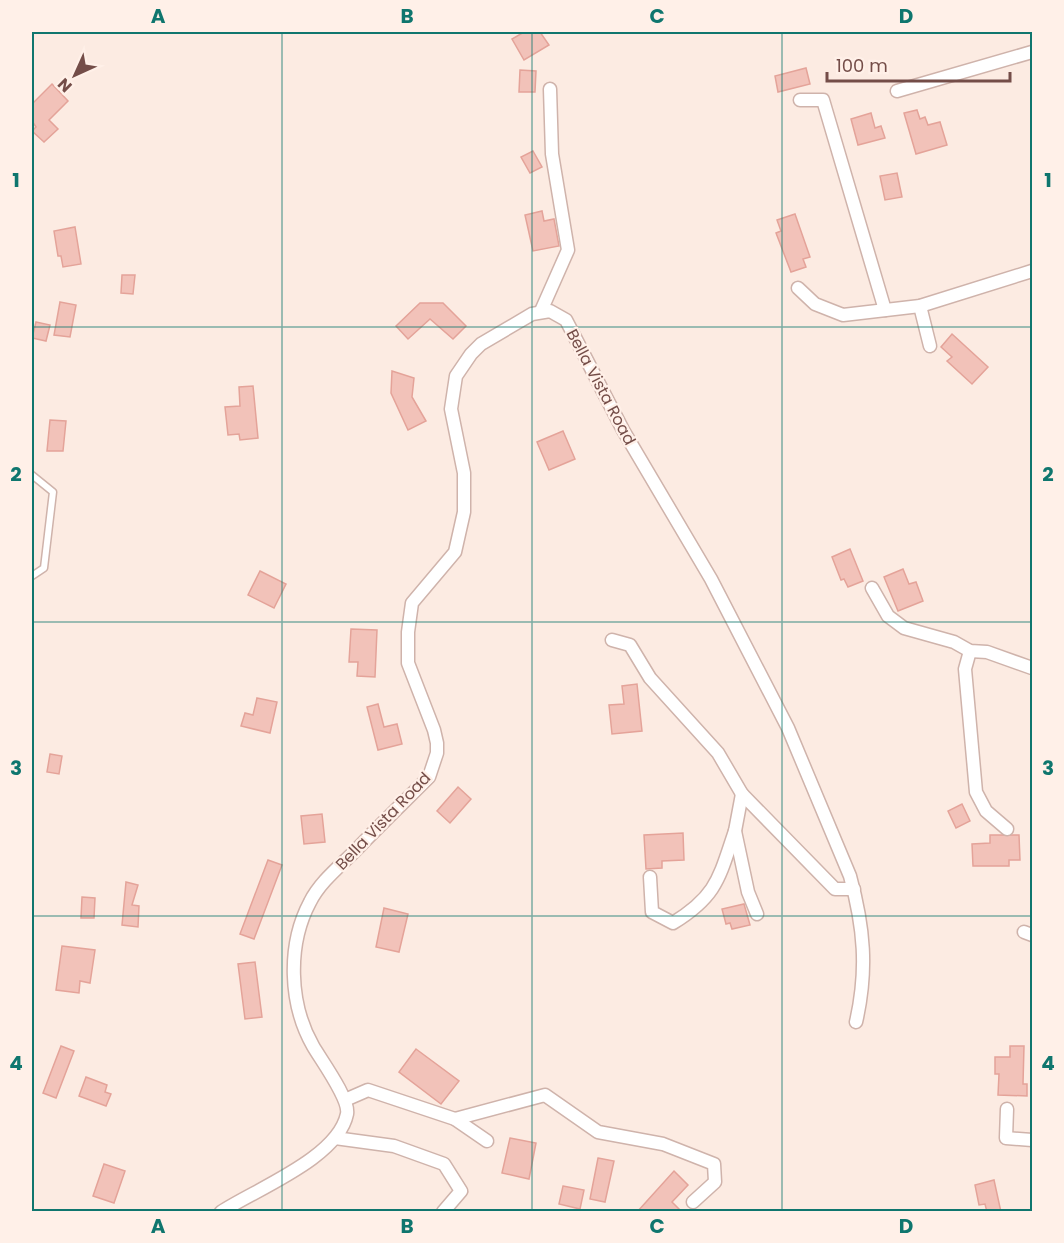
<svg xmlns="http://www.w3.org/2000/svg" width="1064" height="1243" font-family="Poppins,sans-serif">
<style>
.building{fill:#f2c2b9;stroke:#e4a399;stroke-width:1.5}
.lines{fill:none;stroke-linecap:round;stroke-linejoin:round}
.service-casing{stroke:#cfb3ab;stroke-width:9}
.minor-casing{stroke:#cfb3ab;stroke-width:15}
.service{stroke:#fff;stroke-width:6}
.minor{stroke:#fff;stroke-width:12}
.grid{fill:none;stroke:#0f766e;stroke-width:1.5;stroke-opacity:0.55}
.labels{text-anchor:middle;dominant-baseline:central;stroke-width:4.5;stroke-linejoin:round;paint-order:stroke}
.street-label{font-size:16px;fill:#744d48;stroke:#fff0e8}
.neatline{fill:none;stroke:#0f766e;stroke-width:2}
.grid-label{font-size:20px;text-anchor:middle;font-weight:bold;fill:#0f766e}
</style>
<rect width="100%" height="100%" fill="#fcebe2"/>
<g class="building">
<polygon points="524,32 540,32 549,45 524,60 512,39"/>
<polygon points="806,68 810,84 778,92 775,76"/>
<polygon points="520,70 536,71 535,92 519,92"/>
<polygon points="52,84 68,101 49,120 58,129 44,142 32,131 36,127 32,121 32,104"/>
<polygon points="917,110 920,119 925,117 928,125 940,122 947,145 916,154 904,113"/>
<polygon points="871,113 875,128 881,126 885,138 858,145 851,119"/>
<polygon points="533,151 542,167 530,173 521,157"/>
<polygon points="897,173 902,197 885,200 880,176"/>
<polygon points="542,211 544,221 554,219 559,246 533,251 525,215"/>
<polygon points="795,214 810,257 803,259 806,267 791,272 776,233 781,231 777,220"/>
<polygon points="75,227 81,264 63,267 61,256 58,256 54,231"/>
<polygon points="122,275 135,275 133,294 121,293"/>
<polygon points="60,302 76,305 70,337 54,335"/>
<polygon points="420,303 443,303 466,326 453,339 430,319 408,339 396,326"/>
<polygon points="36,322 50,325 46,341 32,338"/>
<polygon points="952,334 988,367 972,384 947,361 952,357 941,347"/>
<polygon points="392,371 414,378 412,397 426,421 408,430 391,393"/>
<polygon points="253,386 258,438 240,440 239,434 228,435 225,407 240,406 239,387"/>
<polygon points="50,420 66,421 63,451 47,451"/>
<polygon points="563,431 575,459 549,470 537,442"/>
<polygon points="850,549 863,581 848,587 844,579 841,580 832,557"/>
<polygon points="903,569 909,584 916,582 923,601 898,611 884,577"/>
<polygon points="260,571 286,584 274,608 248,595"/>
<polygon points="351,629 377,630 375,677 357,676 358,662 349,662"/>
<polygon points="637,684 642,731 612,734 609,705 624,704 622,686"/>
<polygon points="257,698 277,702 270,733 241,726 245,713 253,715"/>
<polygon points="378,704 384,727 397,724 402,744 378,750 367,707"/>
<polygon points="50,754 62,756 59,774 47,772"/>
<polygon points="458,787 471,799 450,823 437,811"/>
<polygon points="962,804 970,821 956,828 948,811"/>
<polygon points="322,814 325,842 304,844 301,816"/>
<polygon points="683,833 684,860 662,861 662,868 646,869 644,835"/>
<polygon points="990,835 1019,835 1020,860 1009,860 1009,866 973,866 972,844 990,843"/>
<polygon points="268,860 282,865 254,939 240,934"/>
<polygon points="126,882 138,885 132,905 139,906 138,927 122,925"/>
<polygon points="82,897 95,898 94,918 81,918"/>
<polygon points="744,904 750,925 732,929 730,923 726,924 722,909"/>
<polygon points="384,908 408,914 399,952 376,947"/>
<polygon points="62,946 95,950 90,983 80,981 79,993 56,990"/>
<polygon points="255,962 262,1017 245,1019 238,964"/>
<polygon points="61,1046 74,1051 56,1098 43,1093"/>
<polygon points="1010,1046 1024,1046 1023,1084 1027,1084 1027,1096 998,1095 999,1074 995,1074 995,1057 1010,1057"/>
<polygon points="416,1049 459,1081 441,1104 399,1072"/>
<polygon points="86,1077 107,1085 105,1092 111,1094 106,1106 79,1096"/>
<polygon points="510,1138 536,1143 529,1179 502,1173"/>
<polygon points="598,1158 614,1161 605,1202 590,1199"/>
<polygon points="104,1164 125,1171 114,1203 93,1196"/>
<polygon points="674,1171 688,1185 672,1202 682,1212 637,1212"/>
<polygon points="994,1180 1001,1212 987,1212 985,1204 979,1205 975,1185"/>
<polygon points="563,1186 584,1190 580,1209 559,1204"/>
</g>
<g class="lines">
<defs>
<polyline id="service" points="32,475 53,492 44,568 32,576"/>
<g id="minor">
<polyline points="897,91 1032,52"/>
<polyline points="800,100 823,100 885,310"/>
<polyline points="798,288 815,304 843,315 920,306 1032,271"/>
<polyline points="920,306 930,346"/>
<polyline points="541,311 568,250 552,154 550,89"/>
<polyline points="872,588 888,616 904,628 954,642 970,651 987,652 1032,668"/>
<polyline points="612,640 630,645 650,678 718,753 742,794 835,889 854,889"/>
<polyline points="970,651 965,669 976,792 986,811 1007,829"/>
<polyline points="742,794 735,831 748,892 757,914"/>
<path d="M650,877l2,35 21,11c44,-27 46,-45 62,-92"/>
<polyline points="1024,932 1032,935"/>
<polyline points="345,1100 368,1090 455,1119 487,1141"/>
<polyline points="1007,1109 1006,1138 1032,1140"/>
<polyline points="455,1119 545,1095 598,1132 663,1144 714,1164 715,1182 693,1202"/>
<polyline points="335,1138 394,1146 444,1164 461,1191 443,1212"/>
<path d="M221,1212c35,-23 117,-54 126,-98 3,-15 -26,-54 -34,-68 -24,-42 -26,-101 -3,-144 10,-20 29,-35 45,-51 24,-25 49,-49 74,-74l8,-24v-10l-3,-13 -26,-67v-31l4,-29 43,-51 9,-40v-39l-13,-64 5,-33 15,-22 10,-10 51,-30 18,-3 16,9 57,110 88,149 77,149 62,148c14,51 18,94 6,146"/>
</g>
</defs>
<use href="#service" class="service-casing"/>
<use href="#minor" class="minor-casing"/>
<use href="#service" class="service"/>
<use href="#minor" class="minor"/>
</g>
<path class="grid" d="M282,32v1180M532,32v1180M782,32v1180M32,327h1000M32,622h1000M32,916h1000"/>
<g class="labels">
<g class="street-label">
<text transform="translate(601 387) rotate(62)">Bella Vista Road</text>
<text transform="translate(383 821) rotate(-46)">Bella Vista Road</text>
</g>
</g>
<rect width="1064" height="1243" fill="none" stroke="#fff0e8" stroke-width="66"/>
<g transform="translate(75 75) rotate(225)" stroke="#fff0e8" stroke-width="4.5" paint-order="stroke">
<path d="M0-4.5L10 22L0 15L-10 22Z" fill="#744d48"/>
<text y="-9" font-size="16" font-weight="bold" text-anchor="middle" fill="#744d48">N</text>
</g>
<path d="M827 72v9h183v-9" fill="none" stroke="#744d48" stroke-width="3"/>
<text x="836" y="72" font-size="18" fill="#744d48" stroke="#fff0e8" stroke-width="4.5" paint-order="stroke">100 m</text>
<rect x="33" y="33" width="998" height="1177" class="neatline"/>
<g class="grid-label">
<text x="158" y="23">A</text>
<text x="407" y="23">B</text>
<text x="657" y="23">C</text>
<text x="906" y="23">D</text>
<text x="16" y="187">1</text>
<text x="1048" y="187">1</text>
<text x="16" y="481">2</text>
<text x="1048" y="481">2</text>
<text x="16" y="775">3</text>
<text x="1048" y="775">3</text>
<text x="16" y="1070">4</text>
<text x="1048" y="1070">4</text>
<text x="158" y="1233">A</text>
<text x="407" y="1233">B</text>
<text x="657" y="1233">C</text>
<text x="906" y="1233">D</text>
</g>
</svg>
